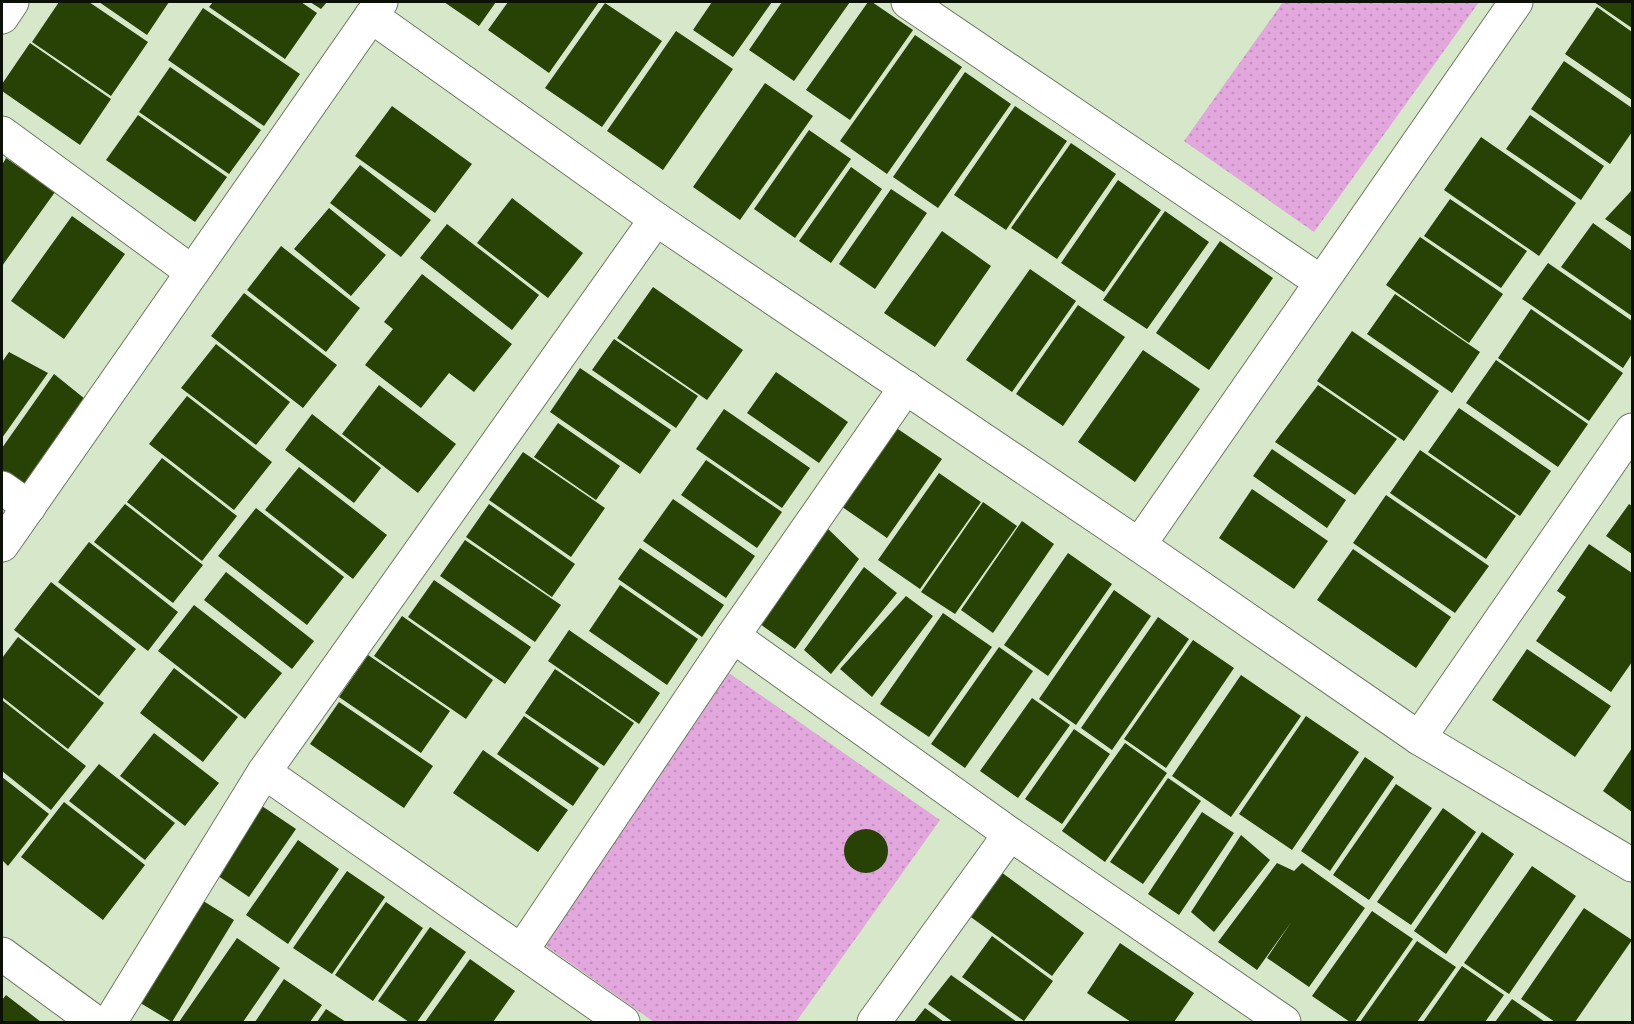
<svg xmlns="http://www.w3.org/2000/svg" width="1634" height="1024" font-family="Lora,serif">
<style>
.park{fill:url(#park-dots)}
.building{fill:#284206}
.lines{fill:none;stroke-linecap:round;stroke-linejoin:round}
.minor-casing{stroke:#6e7c62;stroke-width:35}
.minor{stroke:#fff;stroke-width:33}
</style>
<defs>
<pattern id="park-dots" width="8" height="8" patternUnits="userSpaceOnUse" patternTransform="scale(1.5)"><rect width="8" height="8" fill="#e2a7dc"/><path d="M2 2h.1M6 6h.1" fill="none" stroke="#c18fbb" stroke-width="1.8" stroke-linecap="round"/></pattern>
</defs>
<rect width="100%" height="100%" fill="#d6e7ca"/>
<g class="park">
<polygon points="1283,2 1479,2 1314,232 1184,141"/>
<polygon points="726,671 940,820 796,1022 654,1022 536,939"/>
</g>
<g class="building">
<polygon points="59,2 89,2 148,42 111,96 32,42"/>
<polygon points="99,2 169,2 147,35"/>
<polygon points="213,2 301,2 317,13 285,59 209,7"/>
<polygon points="310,2 327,2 321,9"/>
<polygon points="444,2 496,2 479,26"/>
<polygon points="508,2 599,2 549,73 488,30"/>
<polygon points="712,2 772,2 733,57 693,30"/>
<polygon points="782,2 850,2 794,81 749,50"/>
<polygon points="868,2 872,2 913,30 850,120 806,90"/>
<polygon points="1594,2 1632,2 1632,28"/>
<polygon points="605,3 662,41 602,127 545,88"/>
<polygon points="1597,7 1632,32 1632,100 1565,54"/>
<polygon points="203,8 300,74 264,126 168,60"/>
<polygon points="676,31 733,69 663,170 607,131"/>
<polygon points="915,35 962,67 887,174 840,141"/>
<polygon points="30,43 111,99 80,145 2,91 2,84"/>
<polygon points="1564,61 1632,108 1632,132 1610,164 1531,109"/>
<polygon points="170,67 261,130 229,174 139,112"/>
<polygon points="965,72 1011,104 938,208 893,177"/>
<polygon points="765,83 813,116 740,220 693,187"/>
<polygon points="392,106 472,164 435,213 355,156"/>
<polygon points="1015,106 1067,141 1006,230 954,195"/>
<polygon points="138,115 227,177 195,222 106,160"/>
<polygon points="1530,115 1604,166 1581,200 1506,149"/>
<polygon points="809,130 851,159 795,238 754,209"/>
<polygon points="1481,137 1576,203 1539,256 1444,190"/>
<polygon points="1071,143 1116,174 1057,259 1011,228"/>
<polygon points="6,158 55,192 2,266 2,165"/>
<polygon points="360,165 431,220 401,257 330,203"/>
<polygon points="851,167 882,189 831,263 799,241"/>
<polygon points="1118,180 1161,210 1104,292 1061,263"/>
<polygon points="891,189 927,213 875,289 839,264"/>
<polygon points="1632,190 1632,237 1605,219"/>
<polygon points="512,198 583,253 548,298 477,243"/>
<polygon points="1450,199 1527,251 1501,288 1424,236"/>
<polygon points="329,208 386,255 351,296 294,249"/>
<polygon points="1165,211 1209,242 1147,329 1103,300"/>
<polygon points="72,216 125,254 64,339 11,301"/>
<polygon points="1593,223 1632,251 1632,316 1561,267"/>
<polygon points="447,224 539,295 512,330 420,258"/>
<polygon points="942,231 991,266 935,347 884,313"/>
<polygon points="1420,237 1503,294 1469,343 1386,285"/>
<polygon points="1220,241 1273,278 1209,370 1156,333"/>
<polygon points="281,246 360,308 326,352 247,290"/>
<polygon points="1548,263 1632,321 1632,354 1623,368 1522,299"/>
<polygon points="1030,269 1076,301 1012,392 966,360"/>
<polygon points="422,274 512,344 474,392 449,373 421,408 365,365 393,329 384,322"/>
<polygon points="653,287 743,350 707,400 617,338"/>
<polygon points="244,293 337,365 303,408 211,336"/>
<polygon points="1395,294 1480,352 1452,393 1367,334"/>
<polygon points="1078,305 1125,337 1063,426 1016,394"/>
<polygon points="1531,309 1623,373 1589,421 1498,358"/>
<polygon points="1352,331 1439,391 1404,441 1317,381"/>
<polygon points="614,339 698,396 676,428 592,370"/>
<polygon points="216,344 290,402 256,445 181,388"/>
<polygon points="1143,350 1200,389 1135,482 1078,442"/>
<polygon points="9,352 48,373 2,438 2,362"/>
<polygon points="1496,360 1588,424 1558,467 1466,403"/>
<polygon points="580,368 671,430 640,474 550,412"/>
<polygon points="776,372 848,422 819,463 747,413"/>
<polygon points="54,374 90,403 26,490 2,474 2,448"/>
<polygon points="379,385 456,444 418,493 342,434"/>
<polygon points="1318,385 1397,439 1355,495 1275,442"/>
<polygon points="187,396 272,462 234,510 149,444"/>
<polygon points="1459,408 1551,471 1520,516 1428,452"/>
<polygon points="724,409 810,468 782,508 696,449"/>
<polygon points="312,414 381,468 354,503 285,450"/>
<polygon points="558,423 620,466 596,500 534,457"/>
<polygon points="892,425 942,459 887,538 838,504"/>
<polygon points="1272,449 1346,500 1327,528 1253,476"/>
<polygon points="1420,450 1516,516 1486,559 1390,493"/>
<polygon points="523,452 605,508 571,557 489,500"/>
<polygon points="162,458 237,516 202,561 127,502"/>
<polygon points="706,460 782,512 757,548 681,495"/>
<polygon points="299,467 387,535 353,579 265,510"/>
<polygon points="939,473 981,502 920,589 878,560"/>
<polygon points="1252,489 1328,541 1294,589 1219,538"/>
<polygon points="1386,495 1489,566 1455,613 1353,543"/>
<polygon points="673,499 755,556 726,598 643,541"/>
<polygon points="983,502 1017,526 955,614 921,592"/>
<polygon points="125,504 203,565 173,603 94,542"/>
<polygon points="489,504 575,564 552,597 466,537"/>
<polygon points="1629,504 1632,506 1632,554 1606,536"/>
<polygon points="256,508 344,577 307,625 218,556"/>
<polygon points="1022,521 1054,544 993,633 961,610"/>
<polygon points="825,526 859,559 795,649 760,624"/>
<polygon points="465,540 561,605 535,642 440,576"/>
<polygon points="89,542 178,612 148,651 58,582"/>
<polygon points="1589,544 1632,573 1632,662 1611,692 1536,641 1566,597 1557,591"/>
<polygon points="640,548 724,605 702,637 618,579"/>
<polygon points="1353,549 1451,617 1416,668 1317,600"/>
<polygon points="1068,553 1112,584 1048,676 1004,645"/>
<polygon points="864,567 897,593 831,674 804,650"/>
<polygon points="226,572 314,641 292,669 204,600"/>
<polygon points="434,580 531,647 505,684 408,617"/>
<polygon points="51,582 136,649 99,696 14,630"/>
<polygon points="620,585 698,639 667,685 589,631"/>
<polygon points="1114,590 1151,616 1076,725 1039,699"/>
<polygon points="906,596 933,616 872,697 840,669"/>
<polygon points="194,605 282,673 245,719 158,651"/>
<polygon points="943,613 992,647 929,737 880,704"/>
<polygon points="402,616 493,680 466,719 374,656"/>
<polygon points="1158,617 1189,639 1112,750 1081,728"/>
<polygon points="569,630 660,693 639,724 548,661"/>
<polygon points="18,637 104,703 68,749 2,697 2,658"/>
<polygon points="1193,640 1234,668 1166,768 1124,739"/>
<polygon points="999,647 1033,671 965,768 931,744"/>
<polygon points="1527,649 1611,706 1575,757 1492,700"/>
<polygon points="368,655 450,711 421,753 339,697"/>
<polygon points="174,668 238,717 203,762 140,713"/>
<polygon points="555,669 634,723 604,766 525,713"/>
<polygon points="1241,675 1301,716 1231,817 1172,776"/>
<polygon points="1032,698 1070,725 1018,798 980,771"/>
<polygon points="2,700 86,766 51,810 2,771"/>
<polygon points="339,702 433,766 404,808 310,744"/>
<polygon points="524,716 599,768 573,806 497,754"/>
<polygon points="1306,716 1359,752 1292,850 1239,814"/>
<polygon points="1074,729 1110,754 1062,824 1025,799"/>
<polygon points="154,733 219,783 185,826 120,776"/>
<polygon points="1125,743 1167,773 1105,862 1062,831"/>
<polygon points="1632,748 1632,812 1603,791"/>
<polygon points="483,750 568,810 538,852 453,793"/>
<polygon points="1365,757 1394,777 1330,871 1301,851"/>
<polygon points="99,764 175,823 145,860 69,801"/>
<polygon points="2,777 49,814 8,866 2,860"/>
<polygon points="1168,778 1201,801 1143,884 1110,862"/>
<polygon points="1396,784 1432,808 1369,900 1333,875"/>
<polygon points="64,802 145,865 103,920 21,857"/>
<polygon points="256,802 296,829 249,897 208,869"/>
<polygon points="1443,808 1476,832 1411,925 1377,902"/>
<polygon points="1202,812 1234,833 1179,915 1148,894"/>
<circle cx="866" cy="851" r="22"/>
<polygon points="1482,832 1514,854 1446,954 1414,931"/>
<polygon points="1241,835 1270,860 1214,932 1191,912"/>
<polygon points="298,840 339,869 288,944 246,915"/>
<polygon points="1277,863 1294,871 1302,863 1365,908 1309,987 1267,958 1292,921 1257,970 1218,942"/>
<polygon points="1532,866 1576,896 1509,994 1464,963"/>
<polygon points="347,871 385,897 332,974 293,948"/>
<polygon points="1001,872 1084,933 1052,976 968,915"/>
<polygon points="200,899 234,920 172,1022 137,1001"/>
<polygon points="386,902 423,928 373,1001 335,975"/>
<polygon points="1584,908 1632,940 1575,1022 1555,1022 1521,999"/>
<polygon points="1372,911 1413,939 1355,1022 1350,1022 1312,996"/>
<polygon points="430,927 466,952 417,1022 409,1022 378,1001"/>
<polygon points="992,936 1053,981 1024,1021 962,977"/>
<polygon points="237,938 280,968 243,1022 179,1022"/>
<polygon points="1417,941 1456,967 1417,1022 1360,1022"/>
<polygon points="1120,943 1194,993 1174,1022 1131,1022 1087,993"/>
<polygon points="470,959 515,991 493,1022 425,1022"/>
<polygon points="1462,966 1504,995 1485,1022 1423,1022"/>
<polygon points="951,975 1017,1022 953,1022 928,1004"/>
<polygon points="284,979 322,1005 310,1022 255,1022"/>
<polygon points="6,995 41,1022 2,1022 2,1000"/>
<polygon points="1512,999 1545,1022 1495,1022"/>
<polygon points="925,1008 944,1022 914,1022"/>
<polygon points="326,1009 346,1022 317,1022"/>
</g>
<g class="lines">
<defs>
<g id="minor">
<polyline points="908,2 1321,282"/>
<polyline points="371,16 656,219 1139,545 1419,738 1632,865"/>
<polyline points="2,17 12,2"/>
<polyline points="2,133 192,272"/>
<polyline points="2,488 29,507"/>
<polyline points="2,545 381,2"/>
<polyline points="1139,545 1516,2"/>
<polyline points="733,636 1010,834 1284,1022"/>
<polyline points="1419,738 1632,430"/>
<polyline points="264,772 623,1022"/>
<polyline points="522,950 733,636 906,387"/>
<polyline points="2,954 95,1022"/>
<polyline points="110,1022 264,772 656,219"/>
<polyline points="874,1022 1010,834"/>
</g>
</defs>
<use href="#minor" class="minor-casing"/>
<use href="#minor" class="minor"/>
</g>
<rect width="1634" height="1024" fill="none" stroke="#0c1107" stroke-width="6"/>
</svg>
